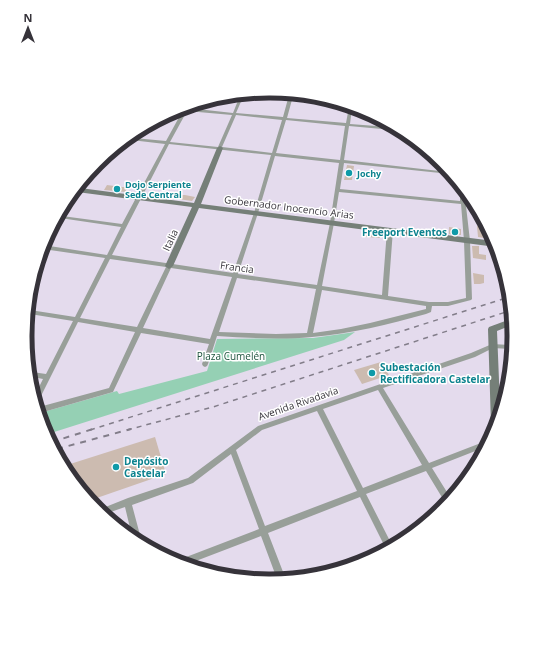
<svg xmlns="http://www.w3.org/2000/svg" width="539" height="672" font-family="'Open Sans',sans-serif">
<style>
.green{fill:#95d0b4}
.building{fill:#ccbbb0}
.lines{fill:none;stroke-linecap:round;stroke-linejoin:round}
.street{fill:#989f99;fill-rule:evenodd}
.secondary{fill:#757f78;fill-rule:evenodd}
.rail-far1{stroke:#827d89;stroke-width:1.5;stroke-dasharray:5 5;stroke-linecap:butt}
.rail{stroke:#827d89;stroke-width:2;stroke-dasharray:6 6;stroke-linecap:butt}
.culture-dot{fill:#0f9aa8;stroke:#fff;stroke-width:1.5}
.labels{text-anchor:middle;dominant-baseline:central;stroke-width:3;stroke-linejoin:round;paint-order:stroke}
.far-culture-label{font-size:9px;font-weight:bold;fill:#0d838f;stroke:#fff;text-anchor:start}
.street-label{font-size:10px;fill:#36333a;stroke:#fff}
.culture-label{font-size:10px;font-weight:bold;fill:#0d838f;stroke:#fff;text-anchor:start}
.park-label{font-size:10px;fill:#1e543e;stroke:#fff}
.rim{fill:none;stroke:#36333a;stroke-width:5}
</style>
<rect width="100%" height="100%" fill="#e4dbed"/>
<polygon class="green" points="355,332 344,340 51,433 47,434 44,429 40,413 117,391 119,394 207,371 217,339 313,338"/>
<g class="building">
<polygon points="347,165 354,166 352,180 344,180"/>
<polygon points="107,185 122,187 128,187 125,192 104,190"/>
<polygon points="180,195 185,195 195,197 192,201 178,199"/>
<polygon points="477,226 485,227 490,234 490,239 478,237"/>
<polygon points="449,227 461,229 461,235 449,234"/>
<polygon points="367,232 380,233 380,238 366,237"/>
<polygon points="472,246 479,246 479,254 486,255 486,260 473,258"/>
<polygon points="473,273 484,275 484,283 480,284 474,284"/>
<polygon points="381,362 389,375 362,384 354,370"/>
<polygon points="155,437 166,474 91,500 67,465"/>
</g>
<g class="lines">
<g class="street">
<path d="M289,95l4,1 -6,22 59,5 3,-16 3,1 -2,16 39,3 4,3 -44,-4 -5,34 104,12 2,2 -106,-11 -4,26 120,12v-8l1,-1 4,5 5,44 2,58 -1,1 -23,6h-16l-1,6 -5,2c-37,10 -75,20 -114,23 -31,3 -63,1 -95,-1l-9,28 -1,2 -2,1 -2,-1 -1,-2 7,-20 -68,-11 -28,59 -73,21 -1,-6 70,-19 26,-56 -57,-10 -39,78 -1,1 -2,-8 7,-14 -10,-2 -1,-5 14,2 27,-53 -43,-7v-4l45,7 30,-59 -62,-9v-4l64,10 14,-28 -61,-9 2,-2 60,8 43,-80 -34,-4 3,-2 32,3 17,-31 -2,-1 7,-1 45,5 6,-15 4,-1 -7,16 47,4zM187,111l45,4 -14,32 -48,-5zM236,115l46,5 -10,33 -50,-6zM286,120l59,6 -5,34 -64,-7zM169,144l102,11 -17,58 -21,60 -121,-18zM275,156l64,7 -9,60 -13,62 -79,-11 20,-61zM339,192l122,12 3,37 2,57 -18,4h-19l-41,-6 5,-66 -3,-2 -3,2 -5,65 -60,-9 12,-63zM110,259l56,8 -29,60 -57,-9zM171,268l61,9 -22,62 -67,-11zM237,278l79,11 -9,44 -31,1 -57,-2zM322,290l104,16v3l-56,14 -29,6 -28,4z"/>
<path d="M492,344l20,1 -1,4 -18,-1 -18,9 -92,31 46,75 57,-22h2l-5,7 -51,20 18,29 -4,7 -20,-33 -60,23 25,49 -6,4 -25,-50 -92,36 17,44 -8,2 -16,-43 -73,28 -11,-2 1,-2 3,-1 78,-30 -28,-75 -38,29 -61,22 8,30 -1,2 -8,-5 -6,-25 -20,7 -7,-4 30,-12 60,-20 70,-52 213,-73zM378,390l44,75 -59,23 -40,-79zM317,411l40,80 -92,35 -29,-76 26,-20z"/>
</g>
<g class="secondary">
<polygon points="220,146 223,148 201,204 494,241 496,247 199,208 173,266 169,269 165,266 192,207 77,192 80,188 194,203 217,148"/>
<polygon points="511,319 512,325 497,331 500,405 495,429 492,428 491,425 488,329 489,327"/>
</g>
<g class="rail-far1">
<polyline points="90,430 506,298"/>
<polyline points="127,430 213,407 509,311"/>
</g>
<g class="rail">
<polyline points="52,442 93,429"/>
<polyline points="57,449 131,429"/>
</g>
</g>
<g class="culture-dot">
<circle cx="349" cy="173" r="4"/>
<circle cx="117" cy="189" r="4"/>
<circle cx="455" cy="232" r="4"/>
<circle cx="372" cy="373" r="4"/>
<circle cx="116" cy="467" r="4"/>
</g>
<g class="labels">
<g class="far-culture-label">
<text x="357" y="173">Jochy</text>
<text x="125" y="184">Dojo Serpiente<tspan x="125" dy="10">Sede Central</tspan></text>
</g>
<g class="street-label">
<text transform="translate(289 207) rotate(7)">Gobernador Inocencio Arias</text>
<text transform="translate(170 240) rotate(-65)">Italia</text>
<text transform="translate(237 267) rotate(8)">Francia</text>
<text transform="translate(298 403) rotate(-19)">Avenida Rivadavia</text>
</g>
<g class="culture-label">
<text x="447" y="232" text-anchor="end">Freeport Eventos</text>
<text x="380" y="367">Subestación<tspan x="380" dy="12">Rectificadora Castelar</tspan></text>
<text x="124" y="461">Depósito<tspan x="124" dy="12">Castelar</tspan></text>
</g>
<g class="park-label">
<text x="231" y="356">Plaza Cumelén</text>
</g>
</g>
<path d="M0 0H539V672H0ZM269 98H270A237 237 0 0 1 507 335V337A237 237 0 0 1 270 574H269A237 237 0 0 1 32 337V335A237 237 0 0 1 269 98Z" fill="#fff" fill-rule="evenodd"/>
<path class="rim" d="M269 98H270A237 237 0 0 1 507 335V337A237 237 0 0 1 270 574H269A237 237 0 0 1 32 337V335A237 237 0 0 1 269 98Z"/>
<g transform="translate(28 28)" stroke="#ffffff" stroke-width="3" paint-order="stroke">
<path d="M0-3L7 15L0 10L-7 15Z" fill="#36333a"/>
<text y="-6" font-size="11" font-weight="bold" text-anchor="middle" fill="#36333a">N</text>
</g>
</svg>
